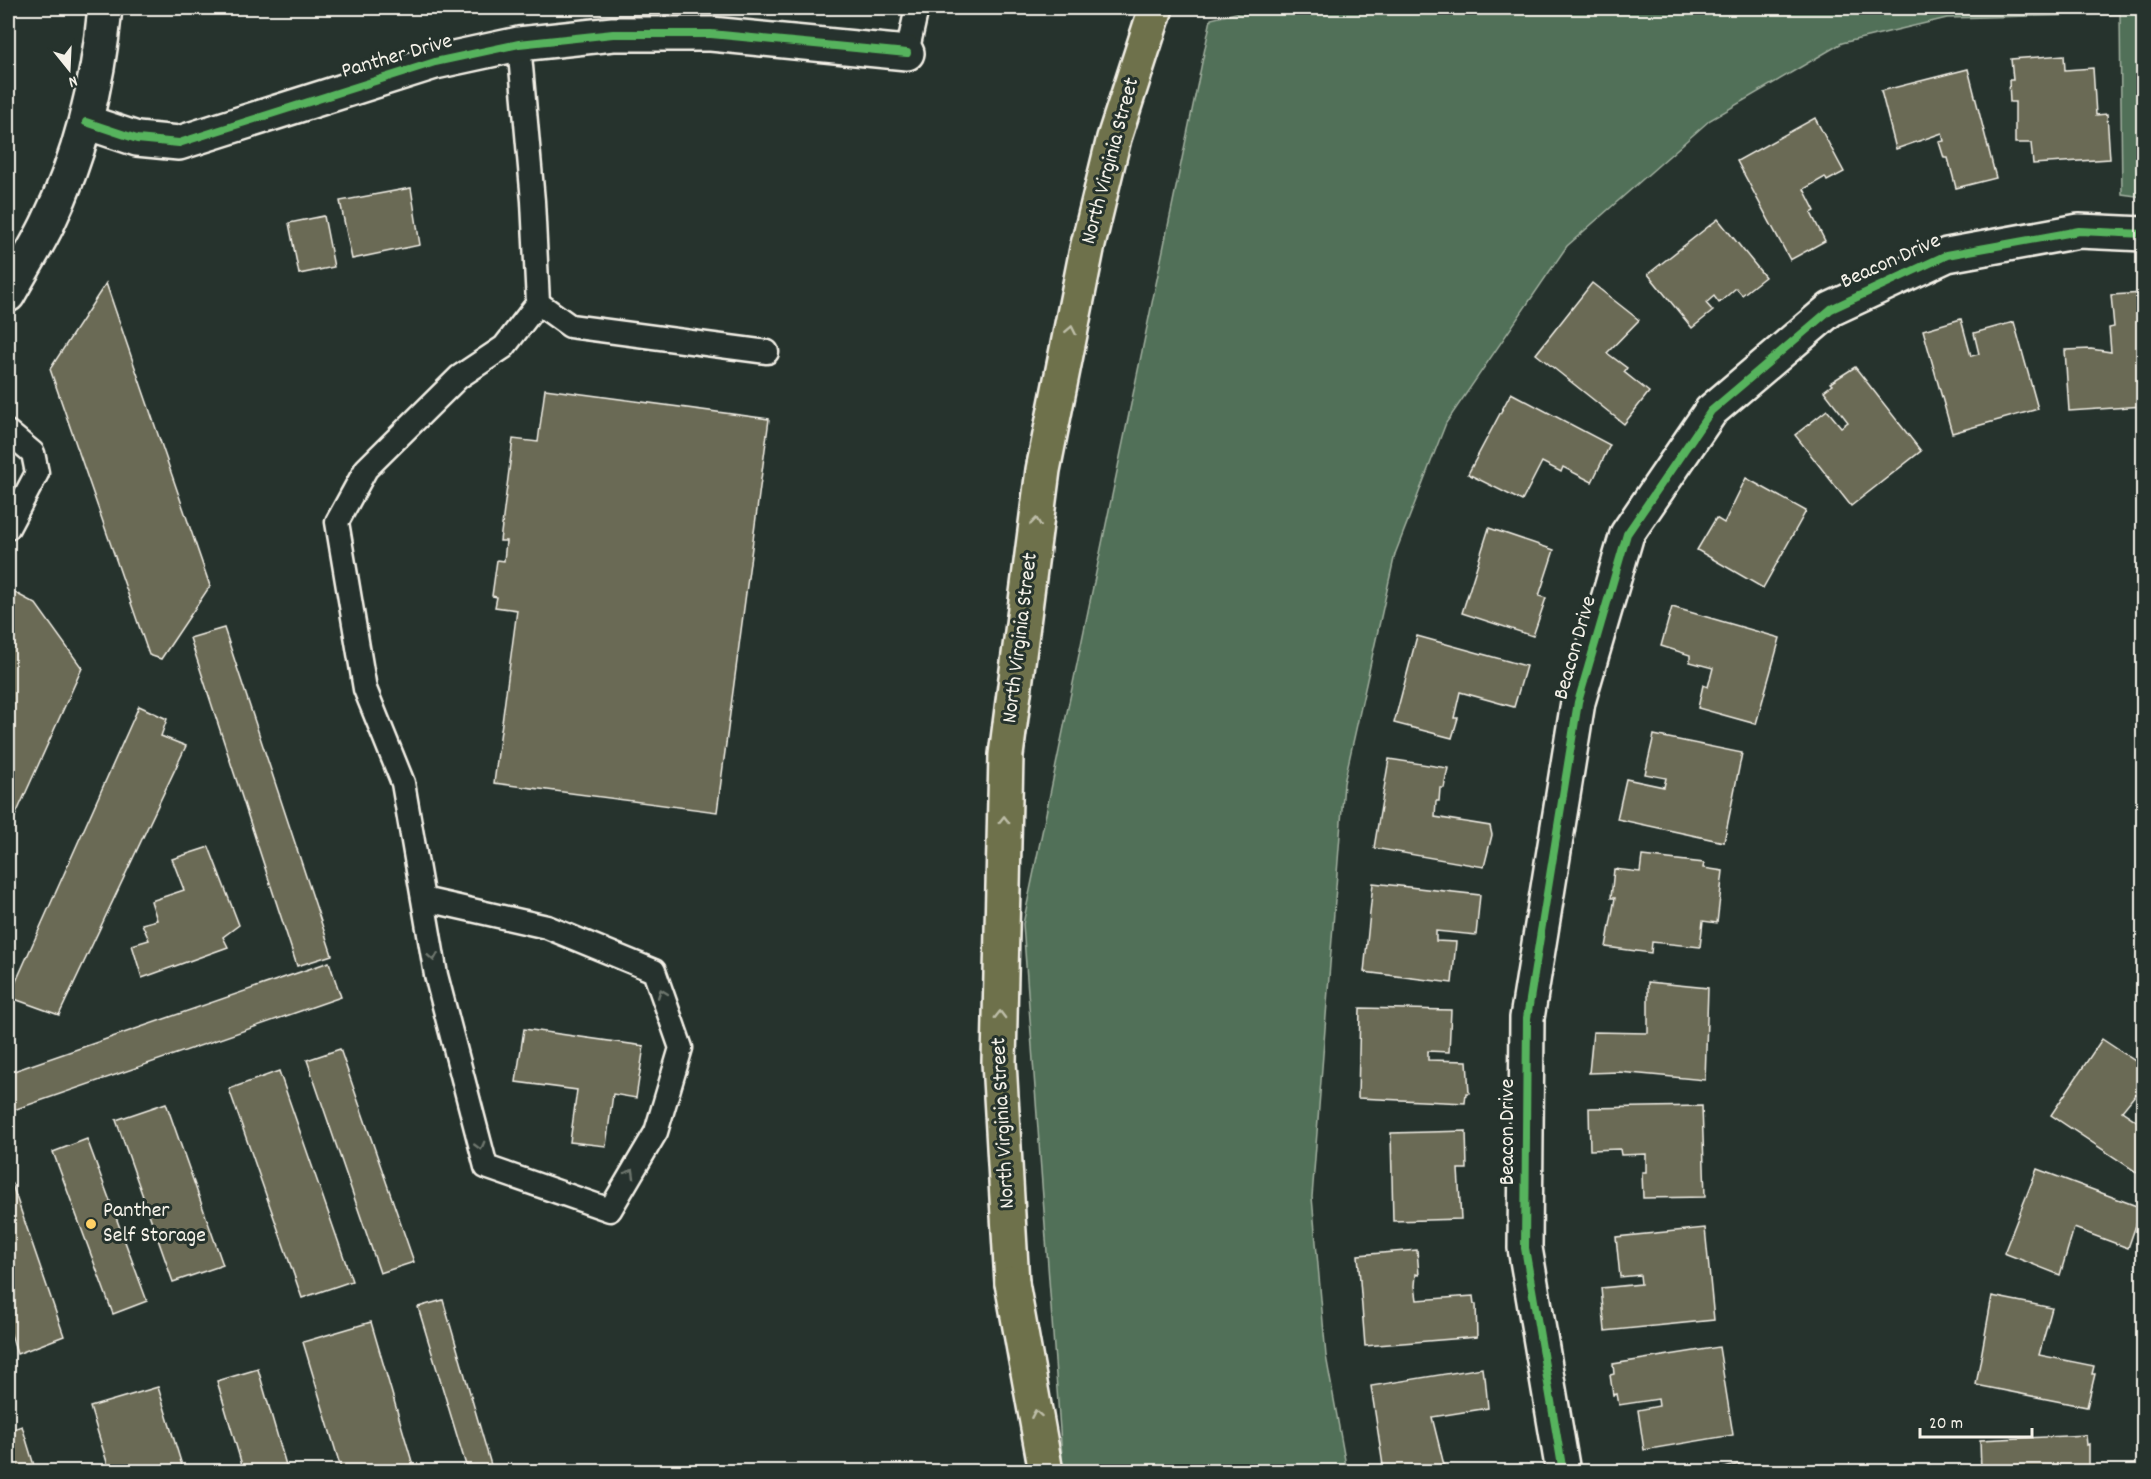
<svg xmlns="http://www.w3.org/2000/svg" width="2151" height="1479" font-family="Dekko,sans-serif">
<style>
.green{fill:#517059;stroke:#a2b0a0;stroke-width:1.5}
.building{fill:#6a6a55;stroke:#f4f1e8;stroke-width:1.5}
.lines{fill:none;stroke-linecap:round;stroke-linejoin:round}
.lane-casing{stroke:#f4f1e8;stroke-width:27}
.street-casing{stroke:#f4f1e8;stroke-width:38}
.secondary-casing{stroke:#f4f1e8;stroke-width:38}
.primary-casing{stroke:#f4f1e8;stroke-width:38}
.highway-casing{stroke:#f4f1e8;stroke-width:38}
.lane{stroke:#26332d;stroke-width:22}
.street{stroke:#26332d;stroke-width:33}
.secondary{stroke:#26332d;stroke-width:33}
.primary{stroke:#6e714b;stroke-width:33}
.highway{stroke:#6e714b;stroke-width:33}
.cycleway-casing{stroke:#26332d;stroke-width:11}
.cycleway{stroke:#56b35d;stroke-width:8}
.oneway{stroke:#bebea9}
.oneway2{stroke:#6e766e}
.poi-dot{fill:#ffd166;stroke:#26332d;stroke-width:2}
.labels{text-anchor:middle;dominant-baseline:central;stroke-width:6;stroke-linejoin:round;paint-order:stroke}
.street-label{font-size:22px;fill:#f4f1e8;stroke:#26332d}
.poi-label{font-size:22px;fill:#f4f1e8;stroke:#26332d;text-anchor:start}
</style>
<rect width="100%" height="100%" fill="#26332d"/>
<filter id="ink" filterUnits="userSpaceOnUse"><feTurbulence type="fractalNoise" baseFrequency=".0167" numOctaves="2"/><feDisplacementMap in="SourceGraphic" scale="12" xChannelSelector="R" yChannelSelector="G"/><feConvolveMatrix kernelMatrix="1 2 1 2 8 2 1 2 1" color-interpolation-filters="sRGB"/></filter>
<g filter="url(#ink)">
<polygon class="green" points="1256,8 2143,8 2143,197 2122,194 2120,14 1947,18 1842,43 1710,120 1567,246 1446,423 1395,554 1344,783 1312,1197 1326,1356 1347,1471 1063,1471 1023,924 1211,19"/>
<g class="building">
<polygon points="2064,55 2065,70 2093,68 2096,115 2107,114 2110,159 2033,164 2031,143 2015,143 2015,102 2010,102 2009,80 2013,80 2011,59"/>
<polygon points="1968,69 1996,178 1956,188 1948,158 1944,158 1939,142 1944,141 1942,133 1896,149 1881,91"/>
<polygon points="1815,118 1844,172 1827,181 1825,177 1804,189 1815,211 1811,213 1825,241 1790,260 1737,161"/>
<polygon points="411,188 420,245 352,259 340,201"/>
<polygon points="324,216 334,267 299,274 289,223"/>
<polygon points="1718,219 1765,277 1742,295 1736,288 1719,303 1714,296 1706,303 1713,311 1692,328 1648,274"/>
<polygon points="106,283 210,586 161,659 149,655 50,369"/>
<polygon points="1592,283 1639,320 1607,353 1627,368 1624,372 1649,392 1624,424 1536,354"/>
<polygon points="2144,293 2144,406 2069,411 2065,350 2091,349 2111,352 2109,328 2114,327 2111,295"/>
<polygon points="1961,319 1971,356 1979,354 1974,333 2014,322 2038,409 1952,433 1923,330"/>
<polygon points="1855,367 1921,451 1851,506 1795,435 1827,410 1841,427 1848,422 1824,391 1832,385 1830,383"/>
<polygon points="545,389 769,419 717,812 494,783 517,610 495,607 497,597 492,596 497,560 504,561 506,541 500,541 513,439 538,442"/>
<polygon points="1511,393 1610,445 1592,482 1563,467 1561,472 1542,462 1522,501 1468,474"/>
<polygon points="1746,478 1806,511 1763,588 1697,550 1716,518 1724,523"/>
<polygon points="1489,528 1554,550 1539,596 1546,598 1533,636 1462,613"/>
<polygon points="8,589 36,604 82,668 8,832"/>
<polygon points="1672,607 1780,638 1756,724 1698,708 1703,685 1708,687 1713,668 1690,662 1690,655 1661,646"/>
<polygon points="224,628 332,955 297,966 190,638"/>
<polygon points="1417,636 1526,666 1514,707 1460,692 1454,718 1458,718 1452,738 1394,723"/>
<polygon points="139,706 167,719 161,736 186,746 59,1015 9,997"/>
<polygon points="1654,735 1742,753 1724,842 1617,819 1626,779 1664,787 1666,778 1645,774"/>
<polygon points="1389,759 1448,768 1444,788 1440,788 1439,801 1436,801 1435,817 1490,826 1492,835 1484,867 1374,848"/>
<polygon points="209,847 239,925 223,937 228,947 142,978 132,945 149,940 142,924 157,920 151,901 184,890 172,859"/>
<polygon points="1642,856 1704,863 1703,868 1723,871 1717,923 1703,921 1700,947 1652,942 1651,953 1606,947 1615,898 1611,898 1614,869 1640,872"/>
<polygon points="1373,883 1480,895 1476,935 1436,931 1436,941 1456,942 1452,983 1364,972"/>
<polygon points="329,962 341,997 8,1112 8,1073"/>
<polygon points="1648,982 1708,988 1705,1080 1619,1072 1589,1073 1593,1032 1648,1033"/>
<polygon points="1360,1008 1451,1010 1449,1052 1428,1051 1428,1060 1467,1061 1469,1093 1466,1093 1465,1103 1358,1098"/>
<polygon points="524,1029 644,1046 636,1098 613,1094 606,1146 570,1142 577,1090 516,1082"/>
<polygon points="2102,1039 2144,1067 2144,1084 2122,1111 2144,1126 2144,1177 2051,1115"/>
<polygon points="340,1049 414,1262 380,1273 307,1060"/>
<polygon points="279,1071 352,1281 302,1298 229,1089"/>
<polygon points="166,1103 223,1265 173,1282 116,1120"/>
<polygon points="1702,1106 1705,1197 1643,1198 1642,1172 1646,1172 1646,1154 1621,1155 1620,1149 1590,1150 1589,1108"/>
<polygon points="1466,1131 1467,1169 1458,1169 1461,1219 1393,1221 1391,1133"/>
<polygon points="87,1139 147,1301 113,1314 53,1152"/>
<polygon points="2037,1169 2142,1208 2128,1248 2074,1228 2060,1275 2004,1253"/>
<polygon points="8,1173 64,1336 17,1354 8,1325"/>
<polygon points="1705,1228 1714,1320 1605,1331 1601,1288 1641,1284 1640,1275 1620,1277 1616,1237"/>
<polygon points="1417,1250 1419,1275 1416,1274 1415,1286 1417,1300 1473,1296 1474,1304 1476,1304 1477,1337 1365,1346 1358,1255"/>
<polygon points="1992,1296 2052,1308 2039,1355 2094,1366 2092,1374 2095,1374 2087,1407 1976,1385"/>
<polygon points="443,1300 491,1465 468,1472 418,1307"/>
<polygon points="371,1322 415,1472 342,1472 303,1342"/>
<polygon points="1719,1347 1733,1435 1644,1450 1638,1410 1659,1406 1658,1399 1619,1405 1617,1394 1613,1395 1610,1375 1614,1374 1613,1364"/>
<polygon points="1482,1368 1483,1376 1485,1376 1488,1408 1432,1417 1444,1465 1384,1472 1371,1386"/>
<polygon points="258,1369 288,1472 244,1472 217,1381"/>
<polygon points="158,1387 184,1472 110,1472 90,1407"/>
<polygon points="22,1426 36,1472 8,1472 8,1431"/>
<polygon points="2086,1435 2087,1445 2089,1444 2089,1472 1981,1472 1980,1440"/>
<polygon points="1739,1464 1741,1472 1711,1472"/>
</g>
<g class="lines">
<defs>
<g id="lane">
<polyline points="907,53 917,8"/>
<polyline points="538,303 570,326 767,352"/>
<polyline points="8,432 33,453 37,473 8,528"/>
<polyline points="423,899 547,927 654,971 681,1048 656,1132 610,1210 486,1167 436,975 403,783 365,689 337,522 366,469 459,377 504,347 538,303 533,201 519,44"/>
</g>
<g id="street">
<polyline points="86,122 137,139 179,143 435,62 519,44 613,34 711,34 907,53"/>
<polyline points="1563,1472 1525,1248 1527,1018 1578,702 1627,534 1711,411 1831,309 1947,255 2079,231 2144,234"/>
</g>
<path id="secondary" d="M8,295c13,-24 28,-47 40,-72 33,-68 50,-140 57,-215"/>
<polyline id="primary" points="1012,1283 999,1062 1006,755 1043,470 1087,249 1114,138 1156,8"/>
<polyline id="highway" points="1012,1283 1046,1472"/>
</defs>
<use href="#lane" class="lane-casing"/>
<use href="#street" class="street-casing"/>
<use href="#secondary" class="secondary-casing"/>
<use href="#primary" class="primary-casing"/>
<use href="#highway" class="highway-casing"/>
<use href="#lane" class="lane"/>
<use href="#street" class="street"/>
<use href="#secondary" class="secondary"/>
<use href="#primary" class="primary"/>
<use href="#highway" class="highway"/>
<defs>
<g id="cycleway">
<polyline points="86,122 137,139 179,143 435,62 519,44 613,34 711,34 907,53"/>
<polyline points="1563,1472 1525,1248 1527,1018 1578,702 1627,534 1711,411 1831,309 1947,255 2079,231 2144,234"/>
</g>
</defs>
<use href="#cycleway" class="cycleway-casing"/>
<use href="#cycleway" class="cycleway"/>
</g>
<defs><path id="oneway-chevron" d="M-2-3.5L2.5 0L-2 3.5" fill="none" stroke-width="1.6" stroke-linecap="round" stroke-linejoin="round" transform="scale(1.5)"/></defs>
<g class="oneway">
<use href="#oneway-chevron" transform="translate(1071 330) rotate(-79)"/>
<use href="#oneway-chevron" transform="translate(1036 522) rotate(-83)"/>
<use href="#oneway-chevron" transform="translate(1004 820) rotate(-89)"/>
<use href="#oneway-chevron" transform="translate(1000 1015) rotate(-89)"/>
<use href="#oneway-chevron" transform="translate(1036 1414) rotate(-100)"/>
</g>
<g class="oneway2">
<use href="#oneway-chevron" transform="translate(433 957) rotate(80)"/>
<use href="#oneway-chevron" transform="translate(662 993) rotate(-110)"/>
<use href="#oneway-chevron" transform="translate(480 1146) rotate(75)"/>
<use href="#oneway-chevron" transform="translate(631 1173) rotate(-60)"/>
</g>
</g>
<circle class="poi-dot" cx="91" cy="1224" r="6"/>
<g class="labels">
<g class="street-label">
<text transform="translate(397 57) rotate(-16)">Panther Drive</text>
<text transform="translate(1111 161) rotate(-75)">North Virginia Street</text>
<text transform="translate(1891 262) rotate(-24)">Beacon Drive</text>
<text transform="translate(1021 638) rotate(-83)">North Virginia Street</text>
<text transform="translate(1576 648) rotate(-74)">Beacon Drive</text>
<text transform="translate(1004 1123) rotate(-93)">North Virginia Street</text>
<text transform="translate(1508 1132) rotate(-90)">Beacon Drive</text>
</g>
<g class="poi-label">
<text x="103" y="1211">Panther<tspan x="103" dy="25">Self Storage</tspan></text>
</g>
</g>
<rect width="2151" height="1479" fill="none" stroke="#26332d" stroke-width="30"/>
<rect x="15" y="15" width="2121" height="1449" fill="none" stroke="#f4f1e8" stroke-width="2" filter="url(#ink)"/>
<g transform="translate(69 69) rotate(162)" stroke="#26332d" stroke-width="4.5" paint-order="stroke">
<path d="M0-4.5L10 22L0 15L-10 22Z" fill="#f4f1e8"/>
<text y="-9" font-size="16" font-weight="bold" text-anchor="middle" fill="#f4f1e8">N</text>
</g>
<path d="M1920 1428v9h112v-9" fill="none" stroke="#f4f1e8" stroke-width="3"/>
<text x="1929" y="1428" font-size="18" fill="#f4f1e8" stroke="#26332d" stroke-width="4.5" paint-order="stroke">20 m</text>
</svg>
